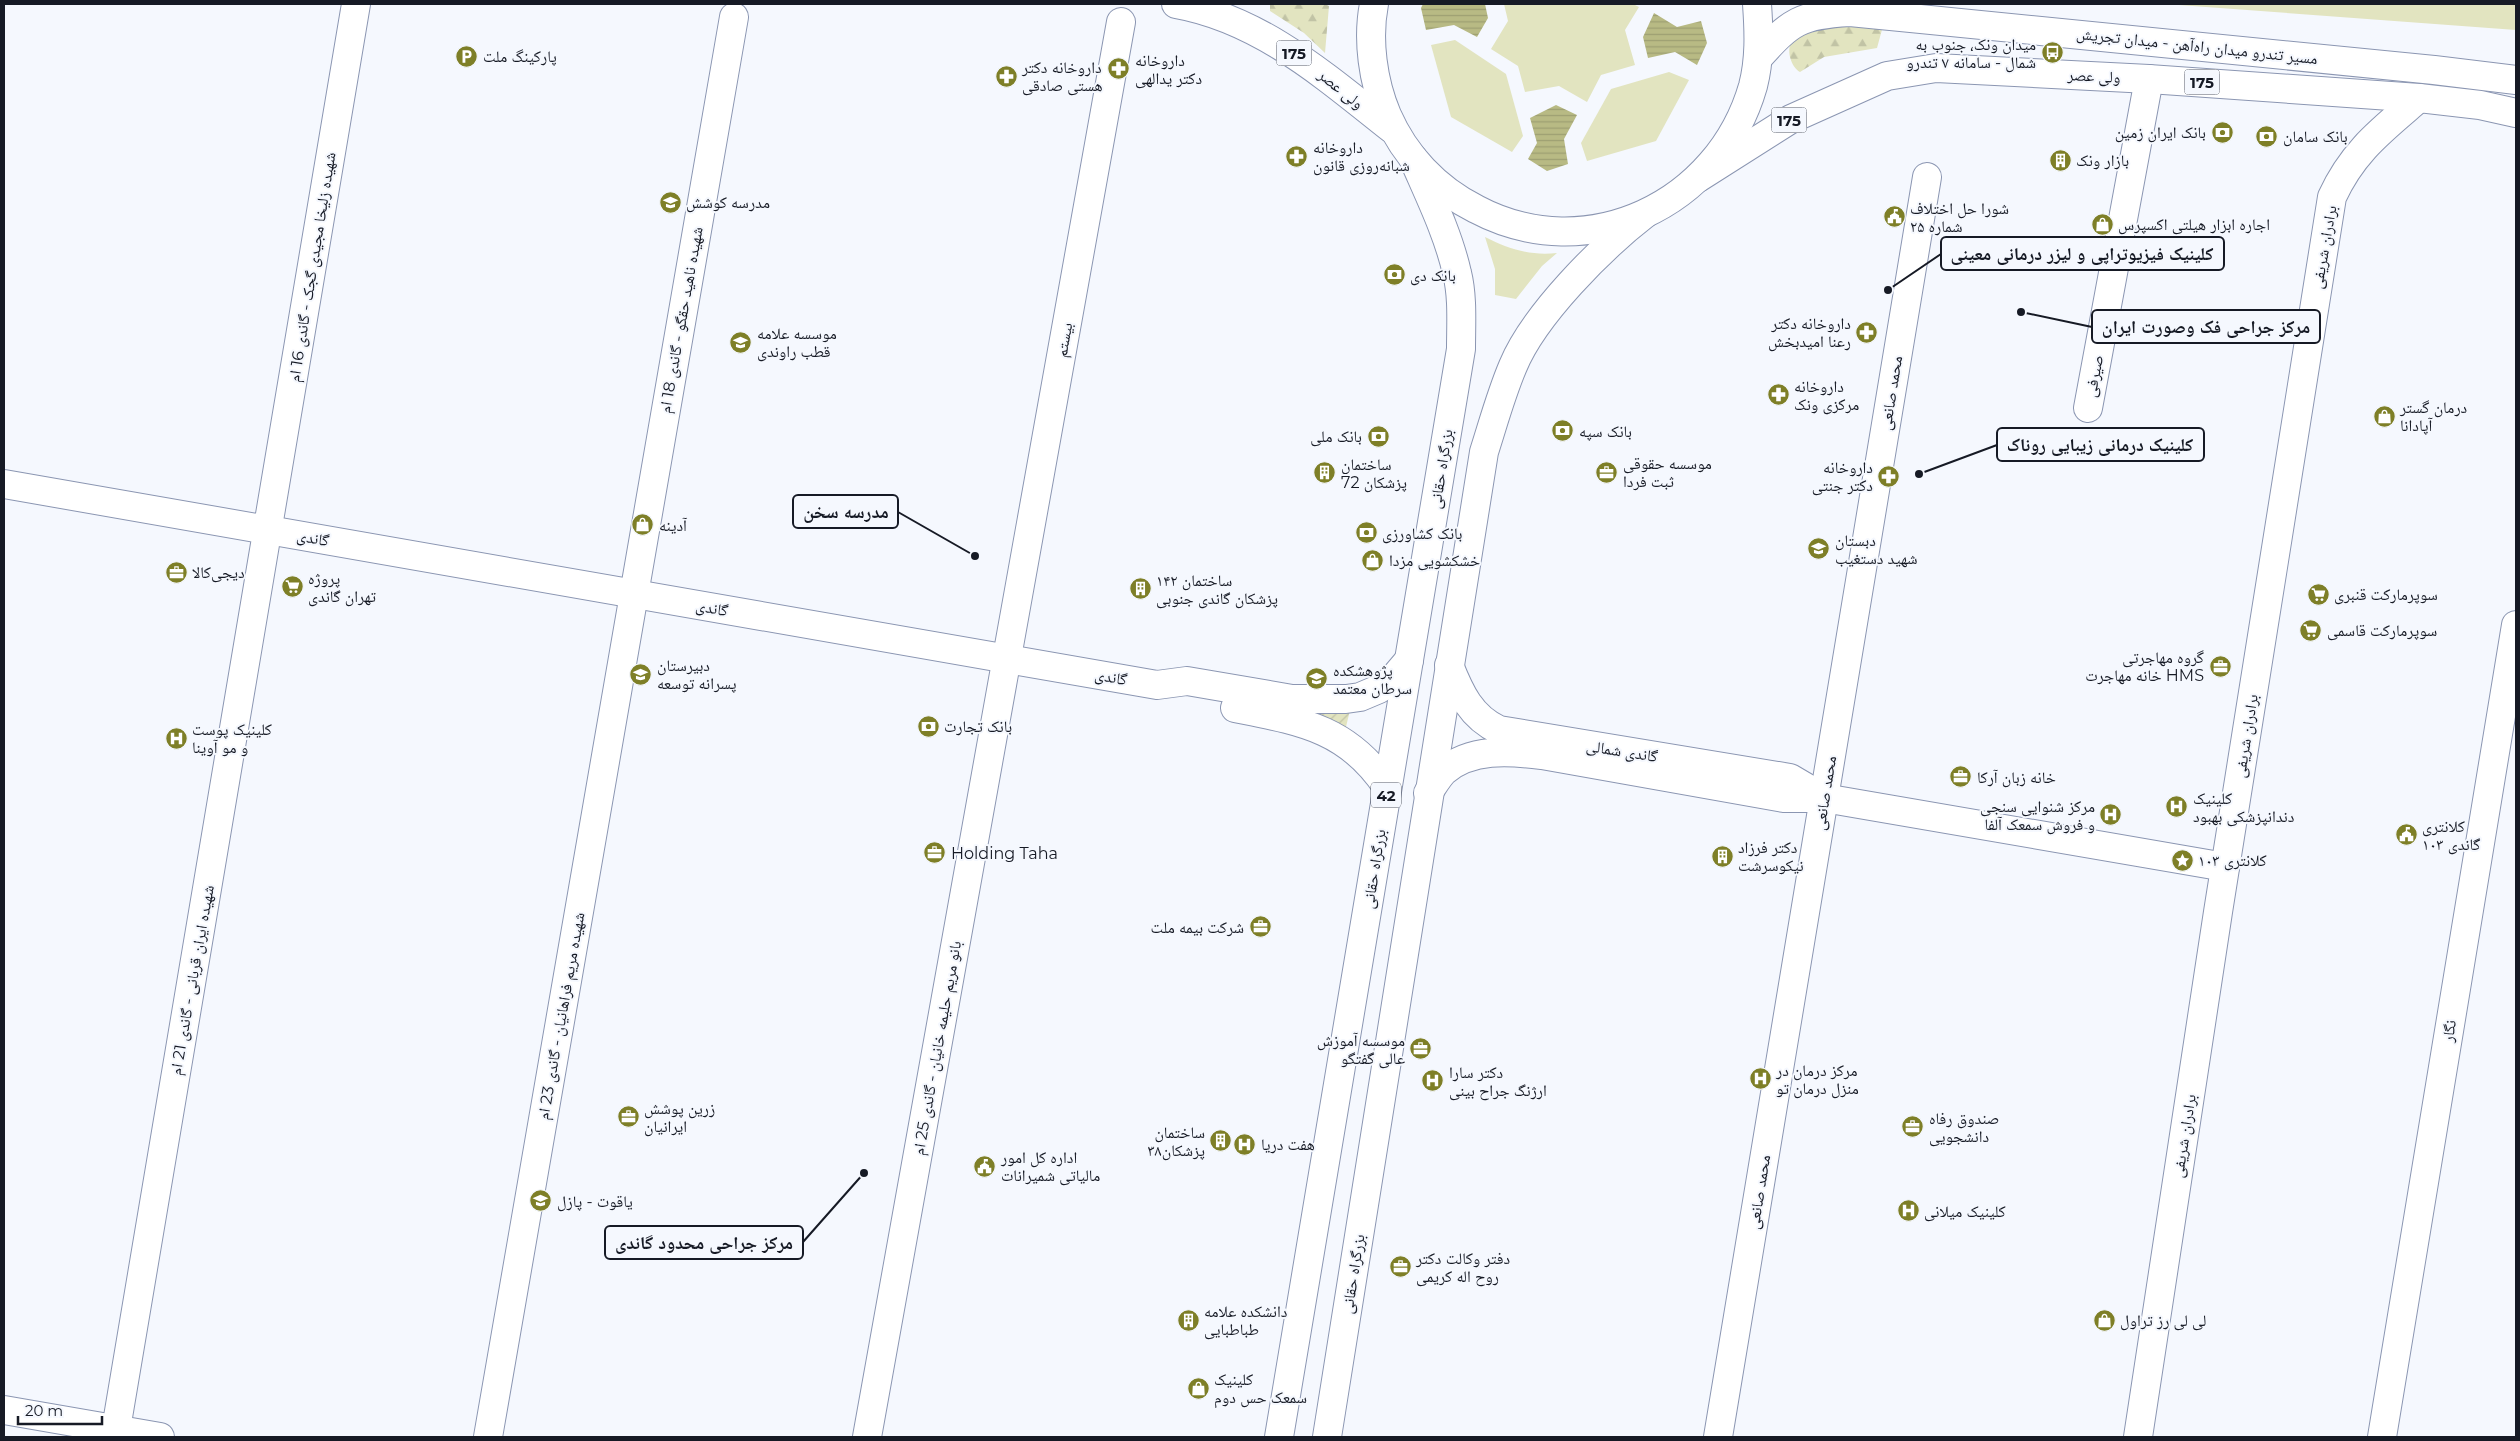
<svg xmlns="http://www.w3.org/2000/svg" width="2520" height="1441" font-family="Montserrat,'Noto Naskh Arabic',sans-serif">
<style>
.grass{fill:#e2e4c0}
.forest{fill:url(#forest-firs)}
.garden{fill:url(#garden-furrows)}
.water{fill:url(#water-rules)}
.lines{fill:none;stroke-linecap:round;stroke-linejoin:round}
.minor-casing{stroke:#8b96b2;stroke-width:30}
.major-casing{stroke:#8b96b2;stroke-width:30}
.minor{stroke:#fff;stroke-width:28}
.major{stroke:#fff;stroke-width:28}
.labels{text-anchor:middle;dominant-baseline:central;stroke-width:4;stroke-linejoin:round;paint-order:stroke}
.shield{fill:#f5f8fe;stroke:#595d66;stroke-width:1}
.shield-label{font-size:15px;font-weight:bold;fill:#161a25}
.poi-label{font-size:16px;fill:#161a25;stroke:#f5f8fe;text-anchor:start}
.street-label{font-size:16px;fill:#161a25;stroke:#f5f8fe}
.leader{fill:none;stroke:#161a25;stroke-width:2}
.callout-dot{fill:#161a25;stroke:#f5f8fe;stroke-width:2}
.callout{fill:#f5f8fe;stroke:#161a25;stroke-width:2}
.callout-label{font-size:18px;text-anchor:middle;font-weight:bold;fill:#161a25}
</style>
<defs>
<pattern id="forest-firs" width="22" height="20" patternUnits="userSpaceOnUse" patternTransform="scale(1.25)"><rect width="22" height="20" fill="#e2e4c0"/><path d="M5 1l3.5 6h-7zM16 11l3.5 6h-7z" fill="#c1c3a5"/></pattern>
<pattern id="garden-furrows" width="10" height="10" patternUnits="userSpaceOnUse" patternTransform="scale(1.25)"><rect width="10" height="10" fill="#e2e4c0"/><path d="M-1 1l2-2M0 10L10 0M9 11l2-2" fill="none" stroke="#c1c3a5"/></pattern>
<pattern id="water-rules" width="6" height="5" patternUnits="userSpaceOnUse" patternTransform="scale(1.25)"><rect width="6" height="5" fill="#b8ba84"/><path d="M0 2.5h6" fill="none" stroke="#9d9f72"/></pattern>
</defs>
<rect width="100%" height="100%" fill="#f5f8fe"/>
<g class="grass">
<polygon points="1504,4 1633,4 1639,7 1625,30 1635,65 1601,75 1587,102 1559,86 1525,92 1518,66 1491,49 1508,21"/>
<polygon points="2165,4 2516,4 2516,30"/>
<polygon points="1455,40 1506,74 1523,136 1512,152 1451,117 1431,45"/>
<polygon points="1669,72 1689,80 1656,141 1587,161 1581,143 1611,89"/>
<path d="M1485,237c24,12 45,19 72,16l-15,13 -26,33 -21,-4v-26z"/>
</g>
<g class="forest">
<polygon points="1270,4 1325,4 1329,6 1325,53 1304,33 1270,11"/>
<path d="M1808,25l75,1 -6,22 -53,9 -24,15c-9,-5 -15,-23 -7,-33 4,-5 10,-10 15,-14z"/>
</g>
<polygon class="garden" points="1273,704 1351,706 1345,731"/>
<g class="water">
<polygon points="1423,4 1485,4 1488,18 1477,37 1454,25 1426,30 1421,8"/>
<polygon points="1654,13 1677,27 1701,21 1707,43 1697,65 1675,52 1648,58 1643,37"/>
<polygon points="1556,105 1577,115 1564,139 1568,164 1547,171 1528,159 1537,143 1530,118"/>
</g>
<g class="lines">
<defs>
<g id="minor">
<path d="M1758,58c33,-37 42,-43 92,-46l584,58 82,10"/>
<polyline points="2088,408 2149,79"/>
<path d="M1428,793c5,-7 10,-16 16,-22 27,-23 65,-20 98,-16l242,43h40l-34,-20 -291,-48c-28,-13 -39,-37 -50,-65"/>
<polyline points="1824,798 2225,867"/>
<polyline points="116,1429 356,4"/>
<polyline points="488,1437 734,17"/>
<polyline points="867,1437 1121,22"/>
<polyline points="1718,1437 1927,177"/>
<path d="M2138,1437l80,-525 114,-715c21,-46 50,-67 87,-99"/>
<polyline points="2382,1437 2516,625"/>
</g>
<g id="major">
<path d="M1176,4c85,15 150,73 216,125"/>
<path d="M1374,4c-7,36 -1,78 13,111 18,41 49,74 89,94 111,59 243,-4 277,-123 7,-27 6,-54 4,-82"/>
<polyline points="1698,178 1791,119 1887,76 1936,68 2149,79 2419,98 2480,105 2516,113"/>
<polyline points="4,484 1157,685 1187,681 1292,699 1346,699 1360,697 1379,689 1392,680 1409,660"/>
<path d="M1235,708c65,13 113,20 152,79"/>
<polyline points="4,1410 160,1437"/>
<path d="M1279,1437l182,-1088c0,-25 2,-52 -4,-76 -9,-40 -28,-78 -44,-115"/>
<path d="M1327,1437l157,-985c9,-28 17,-58 29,-86 21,-51 88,-118 132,-152"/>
</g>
</defs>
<use href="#minor" class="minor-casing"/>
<use href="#major" class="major-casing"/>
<use href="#minor" class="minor"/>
<use href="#major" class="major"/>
</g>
<defs>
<symbol id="bus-disc" viewBox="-11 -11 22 22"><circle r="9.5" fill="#7e7f27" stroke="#f5f8fe"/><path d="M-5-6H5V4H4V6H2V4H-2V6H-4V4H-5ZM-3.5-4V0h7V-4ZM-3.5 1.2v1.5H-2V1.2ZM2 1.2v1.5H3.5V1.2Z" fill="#fff"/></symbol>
<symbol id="parking-disc" viewBox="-11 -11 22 22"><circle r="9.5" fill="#7e7f27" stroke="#f5f8fe"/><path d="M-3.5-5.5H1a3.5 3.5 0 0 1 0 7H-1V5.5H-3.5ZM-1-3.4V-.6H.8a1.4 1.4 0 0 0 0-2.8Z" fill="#fff"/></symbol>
<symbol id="pharmacy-disc" viewBox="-11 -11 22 22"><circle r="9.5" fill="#7e7f27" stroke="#f5f8fe"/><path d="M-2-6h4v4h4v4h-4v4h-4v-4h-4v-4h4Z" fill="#fff"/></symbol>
<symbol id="bank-disc" viewBox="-11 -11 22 22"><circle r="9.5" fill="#7e7f27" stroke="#f5f8fe"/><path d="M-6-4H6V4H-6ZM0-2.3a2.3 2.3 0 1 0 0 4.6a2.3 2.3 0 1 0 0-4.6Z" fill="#fff"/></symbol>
<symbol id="building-disc" viewBox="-11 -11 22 22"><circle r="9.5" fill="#7e7f27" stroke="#f5f8fe"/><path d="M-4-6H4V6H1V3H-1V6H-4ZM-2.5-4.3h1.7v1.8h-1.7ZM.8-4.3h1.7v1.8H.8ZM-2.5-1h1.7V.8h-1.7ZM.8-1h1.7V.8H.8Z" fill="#fff"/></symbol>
<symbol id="school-disc" viewBox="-11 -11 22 22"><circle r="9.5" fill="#7e7f27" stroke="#f5f8fe"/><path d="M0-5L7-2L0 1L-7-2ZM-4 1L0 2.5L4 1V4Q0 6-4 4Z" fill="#fff"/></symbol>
<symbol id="civic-disc" viewBox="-11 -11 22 22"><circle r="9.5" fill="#7e7f27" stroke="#f5f8fe"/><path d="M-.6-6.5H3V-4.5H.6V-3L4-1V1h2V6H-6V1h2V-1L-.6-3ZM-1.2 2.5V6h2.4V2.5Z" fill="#fff"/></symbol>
<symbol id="shop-disc" viewBox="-11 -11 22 22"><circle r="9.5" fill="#7e7f27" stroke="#f5f8fe"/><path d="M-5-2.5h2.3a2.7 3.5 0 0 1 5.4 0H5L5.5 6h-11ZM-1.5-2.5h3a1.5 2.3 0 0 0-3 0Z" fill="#fff"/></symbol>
<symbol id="office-disc" viewBox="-11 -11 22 22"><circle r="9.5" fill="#7e7f27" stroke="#f5f8fe"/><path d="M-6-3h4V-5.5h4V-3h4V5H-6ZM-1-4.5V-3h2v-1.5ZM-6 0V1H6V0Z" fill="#fff"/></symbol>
<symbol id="supermarket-disc" viewBox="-11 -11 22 22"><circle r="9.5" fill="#7e7f27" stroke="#f5f8fe"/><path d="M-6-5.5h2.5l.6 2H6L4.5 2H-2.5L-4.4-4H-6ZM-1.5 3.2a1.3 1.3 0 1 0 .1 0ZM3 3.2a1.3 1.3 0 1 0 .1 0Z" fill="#fff"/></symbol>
<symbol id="university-disc" viewBox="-11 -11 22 22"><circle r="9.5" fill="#7e7f27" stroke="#f5f8fe"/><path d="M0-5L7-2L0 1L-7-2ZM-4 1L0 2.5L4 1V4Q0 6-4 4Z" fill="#fff"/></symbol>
<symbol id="hospital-disc" viewBox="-11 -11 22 22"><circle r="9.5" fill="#7e7f27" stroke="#f5f8fe"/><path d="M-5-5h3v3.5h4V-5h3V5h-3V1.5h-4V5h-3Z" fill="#fff"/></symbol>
<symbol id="sight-disc" viewBox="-11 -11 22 22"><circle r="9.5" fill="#7e7f27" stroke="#f5f8fe"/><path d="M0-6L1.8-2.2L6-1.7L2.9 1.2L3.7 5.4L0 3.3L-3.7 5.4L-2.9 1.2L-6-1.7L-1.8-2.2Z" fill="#fff"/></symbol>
</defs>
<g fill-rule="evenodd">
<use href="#bus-disc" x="2040" y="40" width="25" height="25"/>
<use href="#parking-disc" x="454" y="44" width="25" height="25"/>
<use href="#pharmacy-disc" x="1106" y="56" width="25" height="25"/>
<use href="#pharmacy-disc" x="994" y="64" width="25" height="25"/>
<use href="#bank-disc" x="2210" y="120" width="25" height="25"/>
<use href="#bank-disc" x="2254" y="124" width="25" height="25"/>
<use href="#pharmacy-disc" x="1284" y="144" width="25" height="25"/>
<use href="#building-disc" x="2048" y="148" width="25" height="25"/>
<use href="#school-disc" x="658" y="190" width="25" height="25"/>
<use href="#civic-disc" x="1882" y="204" width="25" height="25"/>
<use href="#shop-disc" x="2090" y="212" width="25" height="25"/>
<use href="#bank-disc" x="1382" y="262" width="25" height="25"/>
<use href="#pharmacy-disc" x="1854" y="320" width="25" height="25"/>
<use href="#school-disc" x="728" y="330" width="25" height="25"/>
<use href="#pharmacy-disc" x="1766" y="382" width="25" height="25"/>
<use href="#shop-disc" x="2372" y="404" width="25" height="25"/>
<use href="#bank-disc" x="1550" y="418" width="25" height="25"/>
<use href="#bank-disc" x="1366" y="424" width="25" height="25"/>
<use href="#office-disc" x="1594" y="460" width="25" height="25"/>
<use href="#building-disc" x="1312" y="460" width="25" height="25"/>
<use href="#pharmacy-disc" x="1876" y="464" width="25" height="25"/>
<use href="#shop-disc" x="630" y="512" width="25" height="25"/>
<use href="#bank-disc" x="1354" y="520" width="25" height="25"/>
<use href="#school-disc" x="1806" y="536" width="25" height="25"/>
<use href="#shop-disc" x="1360" y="548" width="25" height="25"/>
<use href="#office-disc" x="164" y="560" width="25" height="25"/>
<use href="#supermarket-disc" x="280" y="574" width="25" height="25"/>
<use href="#building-disc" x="1128" y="576" width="25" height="25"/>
<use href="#supermarket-disc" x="2306" y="582" width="25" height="25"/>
<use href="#supermarket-disc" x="2298" y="618" width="25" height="25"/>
<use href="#office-disc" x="2208" y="654" width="25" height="25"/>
<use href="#school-disc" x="628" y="662" width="25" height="25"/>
<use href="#university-disc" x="1304" y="666" width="25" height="25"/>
<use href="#bank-disc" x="916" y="714" width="25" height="25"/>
<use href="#hospital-disc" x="164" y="726" width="25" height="25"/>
<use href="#office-disc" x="1948" y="764" width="25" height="25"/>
<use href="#hospital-disc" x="2164" y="794" width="25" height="25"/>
<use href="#hospital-disc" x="2098" y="802" width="25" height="25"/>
<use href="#civic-disc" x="2394" y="822" width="25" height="25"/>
<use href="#office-disc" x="922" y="840" width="25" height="25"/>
<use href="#building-disc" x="1710" y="844" width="25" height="25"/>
<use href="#sight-disc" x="2170" y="848" width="25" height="25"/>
<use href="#office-disc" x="1248" y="914" width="25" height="25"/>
<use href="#office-disc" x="1408" y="1036" width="25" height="25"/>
<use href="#hospital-disc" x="1748" y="1066" width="25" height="25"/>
<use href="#hospital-disc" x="1420" y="1068" width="25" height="25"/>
<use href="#office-disc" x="616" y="1104" width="25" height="25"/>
<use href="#office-disc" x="1900" y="1114" width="25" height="25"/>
<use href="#building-disc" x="1208" y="1128" width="25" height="25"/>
<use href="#hospital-disc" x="1232" y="1132" width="25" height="25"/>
<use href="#civic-disc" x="972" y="1154" width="25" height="25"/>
<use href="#school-disc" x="528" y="1188" width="25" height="25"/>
<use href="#hospital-disc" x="1896" y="1198" width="25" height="25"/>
<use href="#office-disc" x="1388" y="1254" width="25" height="25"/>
<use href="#building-disc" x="1176" y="1308" width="25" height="25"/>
<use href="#shop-disc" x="2092" y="1308" width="25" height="25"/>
<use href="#shop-disc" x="1186" y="1376" width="25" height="25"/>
</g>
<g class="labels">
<g class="shield">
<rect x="1276.5" y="40.5" width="35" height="25" rx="4"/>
<rect x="2184.5" y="69.5" width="35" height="25" rx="4"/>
<rect x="1771.5" y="107.5" width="35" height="25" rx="4"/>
<rect x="1371" y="782.5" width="30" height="25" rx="4"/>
</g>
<g class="shield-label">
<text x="1294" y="53">175</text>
<text x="2202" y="82">175</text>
<text x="1789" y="120">175</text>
<text x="1386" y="795">42</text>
</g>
<g class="poi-label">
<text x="2036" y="44" text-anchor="end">میدان ونک، جنوب به<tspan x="2036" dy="18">شمال - سامانه ۷ تندرو</tspan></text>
<text x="483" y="56">پارکینگ ملت</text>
<text x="1135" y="60">داروخانه<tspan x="1135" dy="18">دکتر یدالهی</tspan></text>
<text x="1022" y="67">داروخانه دکتر<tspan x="1022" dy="18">هستی صادقی</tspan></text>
<text x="2206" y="132" text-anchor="end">بانک ایران زمین</text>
<text x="2283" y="136">بانک سامان</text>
<text x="1313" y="147">داروخانه<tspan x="1313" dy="18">شبانه‌روزی قانون</tspan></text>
<text x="2076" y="160">بازار ونک</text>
<text x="686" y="202">مدرسه کوشش</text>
<text x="1910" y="208">شورا حل اختلاف<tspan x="1910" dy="18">شماره ۲۵</tspan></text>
<text x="2118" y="224">اجاره ابزار هیلتی اکسپرس</text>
<text x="1410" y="275">بانک دی</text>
<text x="1851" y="323" text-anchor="end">داروخانه دکتر<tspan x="1851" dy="18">رعنا امیدبخش</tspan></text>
<text x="757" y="333">موسسه علامه<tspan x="757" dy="18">قطب راوندی</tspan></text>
<text x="1794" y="386">داروخانه<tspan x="1794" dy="18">مرکزی ونک</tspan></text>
<text x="2400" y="407">درمان گستر<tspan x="2400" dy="18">آپادانا</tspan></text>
<text x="1579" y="431">بانک سپه</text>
<text x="1362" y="436" text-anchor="end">بانک ملی</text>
<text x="1623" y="463">موسسه حقوقی<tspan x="1623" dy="18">ثبت فردا</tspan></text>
<text x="1341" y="464">ساختمان<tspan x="1341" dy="18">پزشکان 72</tspan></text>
<text x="1873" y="467" text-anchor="end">داروخانه<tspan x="1873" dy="18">دکتر جنتی</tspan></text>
<text x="659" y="525">آدینه</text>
<text x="1382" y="533">بانک کشاورزی</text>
<text x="1835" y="540">دبستان<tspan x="1835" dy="18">شهید دستغیب</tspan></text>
<text x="1389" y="560">خشکشویی مزدا</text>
<text x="192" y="572">دیجی‌کالا</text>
<text x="308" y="578">پروژه<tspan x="308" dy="18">تهران گاندی</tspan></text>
<text x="1156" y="580">ساختمان ۱۴۲<tspan x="1156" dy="18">پزشکان گاندی جنوبی</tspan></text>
<text x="2334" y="594">سوپرمارکت قنبری</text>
<text x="2327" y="630">سوپرمارکت قاسمی</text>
<text x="2204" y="657" text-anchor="end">گروه مهاجرتی<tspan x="2204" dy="18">خانه مهاجرت HMS</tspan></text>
<text x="657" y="665">دبیرستان<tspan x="657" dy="18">پسرانه توسعه</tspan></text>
<text x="1333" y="670">پژوهشکده<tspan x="1333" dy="18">سرطان معتمد</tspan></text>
<text x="944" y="726">بانک تجارت</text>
<text x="192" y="729">کلینیک پوست<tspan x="192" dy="18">و مو آوینا</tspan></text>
<text x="1977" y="777">خانه زبان آرکا</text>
<text x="2193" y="798">کلینیک<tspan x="2193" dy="18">دندانپزشکی بهبود</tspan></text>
<text x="2095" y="806" text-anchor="end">مرکز شنوایی سنجی<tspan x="2095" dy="18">و فروش سمعک آلفا</tspan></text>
<text x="2422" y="826">کلانتری<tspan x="2422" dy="18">۱۰۳ گاندی</tspan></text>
<text x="1738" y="847">دکتر فرزاد<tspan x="1738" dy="18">نیکوسرشت</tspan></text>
<text x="951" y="853">Holding Taha</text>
<text x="2198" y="860">کلانتری ۱۰۳</text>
<text x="1244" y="927" text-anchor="end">شرکت بیمه ملت</text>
<text x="1405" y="1040" text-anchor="end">موسسه آموزش<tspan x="1405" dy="18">عالی گفتگو</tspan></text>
<text x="1776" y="1070">مرکز درمان در<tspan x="1776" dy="18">منزل درمان تو</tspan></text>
<text x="1449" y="1072">دکتر سارا<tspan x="1449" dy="18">ارژنگ جراح بینی</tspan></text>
<text x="644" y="1108">زرین پوشش<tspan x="644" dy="18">ایرانیان</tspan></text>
<text x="1929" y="1118">صندوق رفاه<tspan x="1929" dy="18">دانشجویی</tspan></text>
<text x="1205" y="1132" text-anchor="end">ساختمان<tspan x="1205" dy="18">پزشکان۳۸</tspan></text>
<text x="1261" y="1144">هفت دریا</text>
<text x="1001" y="1157">اداره کل امور<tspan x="1001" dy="18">مالیاتی شمیرانات</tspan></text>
<text x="557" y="1201">یاقوت - پازل</text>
<text x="1924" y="1211">کلینیک میلانی</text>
<text x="1416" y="1258">دفتر وکالت دکتر<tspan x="1416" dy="18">روح اله کریمی</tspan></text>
<text x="1204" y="1311">دانشکده علامه<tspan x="1204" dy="18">طباطبایی</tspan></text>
<text x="2120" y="1320">لی لی رز تراول</text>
<text x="1214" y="1379">کلینیک<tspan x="1214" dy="18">سمعک حس دوم</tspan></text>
</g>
<g class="street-label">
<text transform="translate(2197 46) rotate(6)">مسیر تندرو میدان راه‌آهن - میدان تجریش</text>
<text transform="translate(2094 76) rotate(3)">ولی عصر</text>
<text transform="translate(1341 89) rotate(39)">ولی عصر</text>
<text transform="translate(2324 247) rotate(-80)">برادران شریفی</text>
<text transform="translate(312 267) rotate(-81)">شهیده زلیخا مجیدی گجک - گاندی 16 ام</text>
<text transform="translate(681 320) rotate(-80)">شهیده ناهید حقگو - گاندی 18 ام</text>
<text transform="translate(1064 340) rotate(-80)">بیستم</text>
<text transform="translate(2094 376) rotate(-79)">صیرفی</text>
<text transform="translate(1891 393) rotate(-81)">محمد صانعی</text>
<text transform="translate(1441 469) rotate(-81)">بزرگراه حقانی</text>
<text transform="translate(313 538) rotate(10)">گاندی</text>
<text transform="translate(712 608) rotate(10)">گاندی</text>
<text transform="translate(1111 677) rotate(10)">گاندی</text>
<text transform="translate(2246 736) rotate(-81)">برادران شریفی</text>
<text transform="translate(1622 751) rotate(9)">گاندی شمالی</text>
<text transform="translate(1825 793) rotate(-81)">محمد صانعی</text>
<text transform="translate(1374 869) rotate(-81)">بزرگراه حقانی</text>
<text transform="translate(192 980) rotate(-80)">شهیده ایران قربانی - گاندی 21 ام</text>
<text transform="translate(561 1016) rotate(-80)">شهیده مریم فراهانیان - گاندی 23 ام</text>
<text transform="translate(2449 1031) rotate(-81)">نگار</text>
<text transform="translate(937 1048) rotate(-80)">بانو مریم حلیمه خانیان - گاندی 25 ام</text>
<text transform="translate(2184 1136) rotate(-81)">برادران شریفی</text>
<text transform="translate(1759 1192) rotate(-81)">محمد صانعی</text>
<text transform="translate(1353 1274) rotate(-81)">بزرگراه حقانی</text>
</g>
</g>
<path class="leader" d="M1888 290L1941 254M2021 312L2092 327M1919 474L1997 445M975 556L898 512M864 1173L803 1242"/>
<g class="callout-dot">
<circle cx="1888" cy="290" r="5"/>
<circle cx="2021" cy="312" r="5"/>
<circle cx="1919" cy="474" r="5"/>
<circle cx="975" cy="556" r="5"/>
<circle cx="864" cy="1173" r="5"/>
</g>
<g class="callout">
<rect x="1941" y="237" width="283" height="33" rx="5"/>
<rect x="2092" y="310" width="228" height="33" rx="5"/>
<rect x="1997" y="428" width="207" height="33" rx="5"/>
<rect x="793" y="495" width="105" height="33" rx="5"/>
<rect x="605" y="1226" width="198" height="33" rx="5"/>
</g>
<g class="callout-label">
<text x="2082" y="260">کلینیک فیزیوتراپی و لیزر درمانی معینی</text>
<text x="2206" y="333">مرکز جراحی فک وصورت ایران</text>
<text x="2100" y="451">کلینیک درمانی زیبایی روناک</text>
<text x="846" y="518">مدرسه سخن</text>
<text x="704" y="1249">مرکز جراحی محدود گاندی</text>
</g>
<rect width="2520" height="1441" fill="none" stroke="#161a25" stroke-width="10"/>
<path d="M18 1416v8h84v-8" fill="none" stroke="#161a25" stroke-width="2.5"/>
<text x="25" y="1416" font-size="15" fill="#161a25" stroke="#f5f8fe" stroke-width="4" paint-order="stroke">20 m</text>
</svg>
